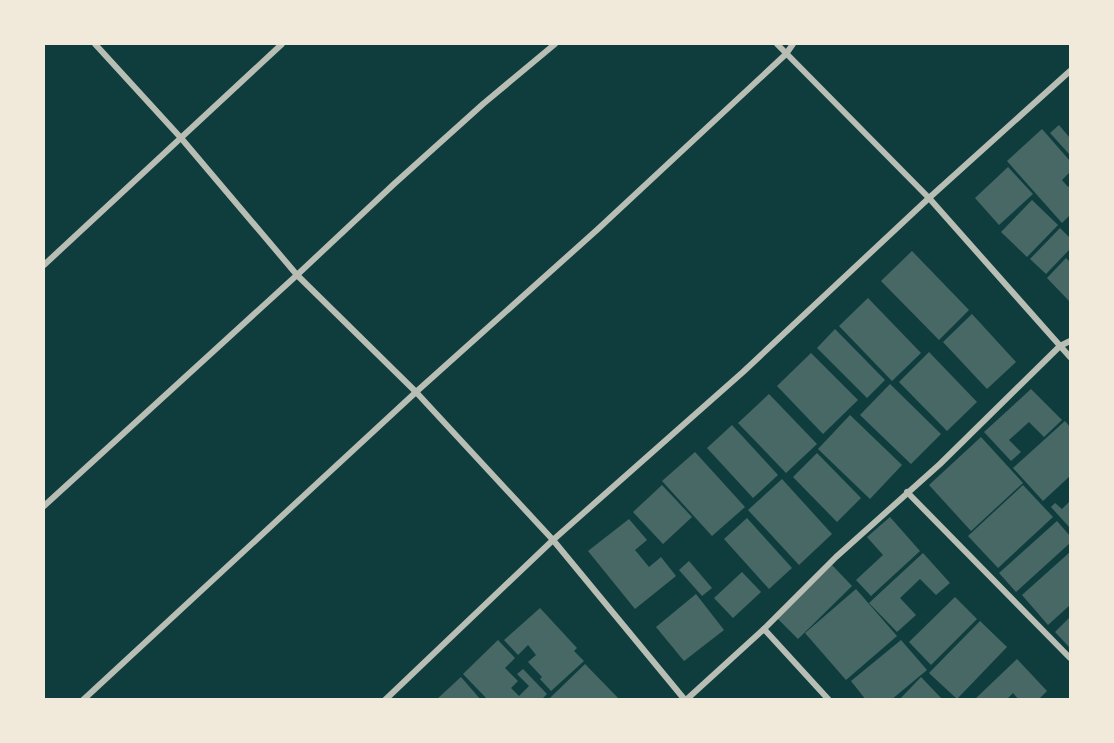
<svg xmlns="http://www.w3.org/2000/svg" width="1114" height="743" font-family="'DM Sans',sans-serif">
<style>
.building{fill:#486865}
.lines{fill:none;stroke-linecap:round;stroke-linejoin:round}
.minor{stroke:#b8beb3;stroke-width:6}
</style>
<rect width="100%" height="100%" fill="#0f3d3e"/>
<g class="building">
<polygon points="1059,125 1070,138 1070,155 1050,133"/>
<polygon points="1042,129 1070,161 1070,172 1062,180 1068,187 1070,185 1070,215 1062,223 1007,161"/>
<polygon points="1008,167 1033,194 999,225 975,198"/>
<polygon points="1032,200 1058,225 1027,257 1001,232"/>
<polygon points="1060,228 1070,238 1070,249 1046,274 1030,259"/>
<polygon points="912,251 969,310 939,340 881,281"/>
<polygon points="1066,258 1070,262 1070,302 1047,278"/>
<polygon points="868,298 921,353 892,381 839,326"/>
<polygon points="972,314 1016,362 987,389 943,342"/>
<polygon points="835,329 885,380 867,398 817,348"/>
<polygon points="929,352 977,402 947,431 899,382"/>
<polygon points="811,353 858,400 823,434 777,386"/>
<polygon points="890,384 941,434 911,464 860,415"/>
<polygon points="1031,389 1062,420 1044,437 1029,422 1009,440 1021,452 1011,461 984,432"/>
<polygon points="769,394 817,444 786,473 738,423"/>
<polygon points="850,415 902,465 870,499 818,449"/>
<polygon points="1065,421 1070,427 1070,476 1043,501 1013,468"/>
<polygon points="732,425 778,475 753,498 707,448"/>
<polygon points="981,437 1023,483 971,531 929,485"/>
<polygon points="695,452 745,507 712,536 662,481"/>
<polygon points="817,453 861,498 837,522 793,477"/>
<polygon points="782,479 832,534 799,565 748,510"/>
<polygon points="662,485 692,517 663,544 633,512"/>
<polygon points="1023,485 1053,517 998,568 968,536"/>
<polygon points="1070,501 1070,528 1051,507 1055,503 1062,509"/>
<polygon points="890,517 920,551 871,596 856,580 883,555 867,537"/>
<polygon points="747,518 792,568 769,589 724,539"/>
<polygon points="629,519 647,540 635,550 649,567 661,557 676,576 635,609 588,551"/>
<polygon points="1057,521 1070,536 1070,543 1016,592 999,573"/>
<polygon points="1070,552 1070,605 1048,625 1022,595"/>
<polygon points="923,553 950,583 936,595 920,579 900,598 916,615 897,632 869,603"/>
<polygon points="689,561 712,588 702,596 679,570"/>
<polygon points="832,565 852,586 798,639 777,618"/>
<polygon points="742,572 761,592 733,618 714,598"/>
<polygon points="856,589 897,636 846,680 805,633"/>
<polygon points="696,594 724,630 684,661 656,627"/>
<polygon points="955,597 977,619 931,665 909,642"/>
<polygon points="540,608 577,648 574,651 584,661 551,691 540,679 542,677 528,662 536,655 528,645 518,655 504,640"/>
<polygon points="1070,617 1070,648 1055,632"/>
<polygon points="980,621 1007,647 957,699 929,673"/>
<polygon points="498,640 515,658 505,668 518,681 511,688 519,696 529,686 517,674 523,669 547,694 541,700 488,700 463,674"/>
<polygon points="901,640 927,670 891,700 866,700 851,681"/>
<polygon points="1017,659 1047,691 1038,700 1019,700 1013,693 1006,700 974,700"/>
<polygon points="585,664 620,700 551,700 550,698"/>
<polygon points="461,677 481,700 436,700"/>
<polygon points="921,677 943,700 899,700"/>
</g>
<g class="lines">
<g class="minor">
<polyline points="95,44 181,138 297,275 416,392 553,540 685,700"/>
<polyline points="777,44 929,198 1070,357"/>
<polyline points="44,265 282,44"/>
<polyline points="907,492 1070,658"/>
<polyline points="44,506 297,275 394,184 483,104 555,44"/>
<polyline points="764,629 829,700"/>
<polyline points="83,700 416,392 598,229 786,54 793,44"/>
<polyline points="385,700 553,540 743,372 929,198 1070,71"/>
<polyline points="686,700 764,629 836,557 940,464 1060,346 1070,341"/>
</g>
</g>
<rect width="1114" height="743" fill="none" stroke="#f1e9da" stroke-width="90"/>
</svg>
